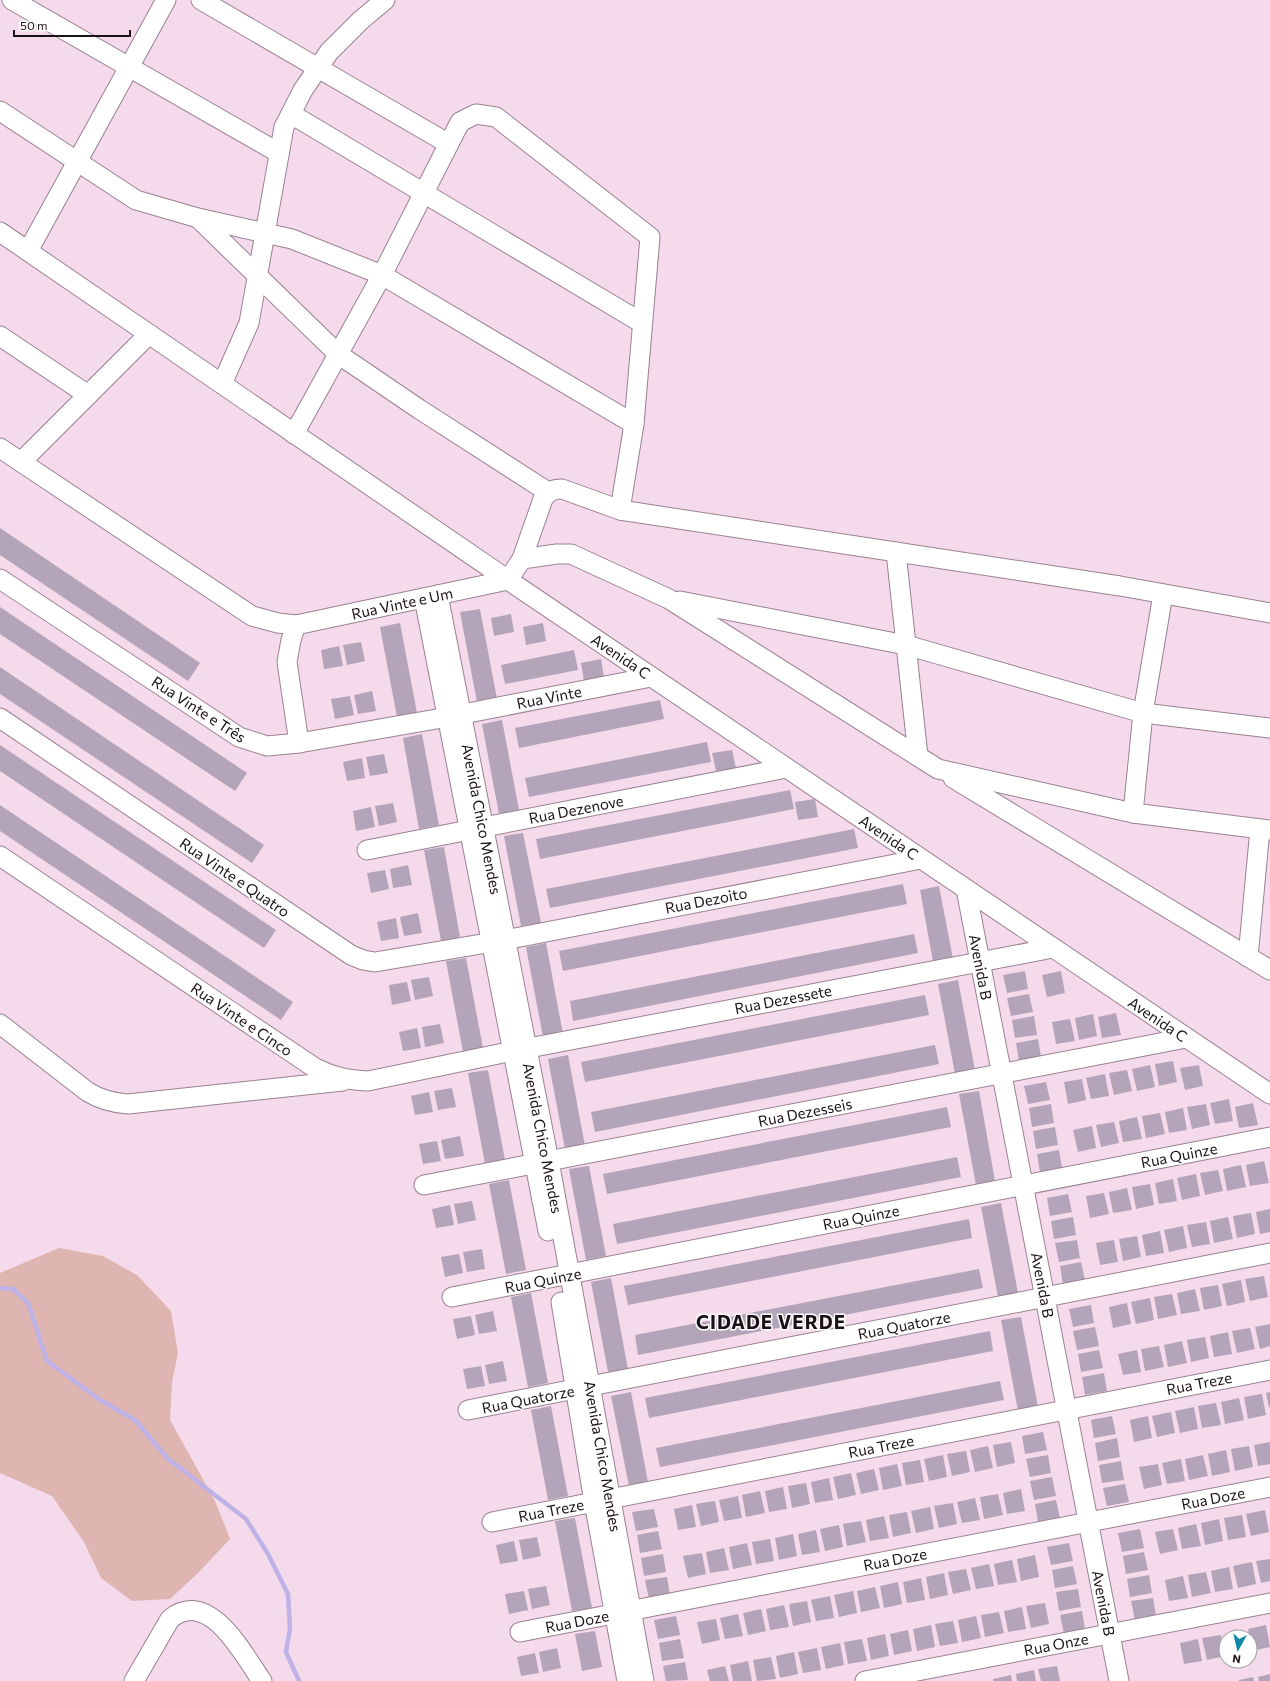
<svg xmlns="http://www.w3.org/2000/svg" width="1270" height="1681" font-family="Commissioner,sans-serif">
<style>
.green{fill:#deb5b1}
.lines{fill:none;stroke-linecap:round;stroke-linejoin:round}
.stream{stroke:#beb2e7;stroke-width:4.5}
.building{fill:#b4a4ba}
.minor-casing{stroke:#998291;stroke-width:21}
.minor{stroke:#fff;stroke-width:19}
.labels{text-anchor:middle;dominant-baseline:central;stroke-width:3;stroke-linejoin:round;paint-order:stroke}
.street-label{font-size:15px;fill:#1a1117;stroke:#fff}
.district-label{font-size:19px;font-weight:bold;letter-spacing:1px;fill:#1a1117;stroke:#fff}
</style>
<rect width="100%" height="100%" fill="#f5daeb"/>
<polygon class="green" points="59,1248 103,1256 137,1275 171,1311 178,1353 172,1382 170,1420 215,1501 230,1539 198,1573 170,1599 132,1601 101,1578 84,1542 52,1496 0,1473 0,1273"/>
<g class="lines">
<polyline class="stream" points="0,1288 13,1289 28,1303 47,1361 100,1400 135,1420 167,1458 246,1519 268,1554 288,1594 290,1628 286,1652 299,1681"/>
</g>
<g class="building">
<polygon points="0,528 200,663 188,681 0,555"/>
<polygon points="0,607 247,773 235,791 0,634"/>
<polygon points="480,609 497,699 477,702 460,612"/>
<polygon points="511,614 514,632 494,636 491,618"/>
<polygon points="400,623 417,713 397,717 380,627"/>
<polygon points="543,623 546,641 526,645 523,627"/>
<polygon points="361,642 365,661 347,665 343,645"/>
<polygon points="339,646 343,666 324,669 321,650"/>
<polygon points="574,650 578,670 505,684 501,665"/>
<polygon points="601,659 604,677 584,681 581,663"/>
<polygon points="0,667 264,845 252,863 0,694"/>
<polygon points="372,691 376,711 358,714 354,695"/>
<polygon points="350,696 354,715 335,719 331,699"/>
<polygon points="660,700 664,719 519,748 515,728"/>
<polygon points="502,720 519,810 499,814 482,724"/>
<polygon points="422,734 439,825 419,829 403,738"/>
<polygon points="707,742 711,762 529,797 525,778"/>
<polygon points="0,745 276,930 264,948 0,771"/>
<polygon points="732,750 736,768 716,771 712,753"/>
<polygon points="384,754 388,773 370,776 366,757"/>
<polygon points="362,758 365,778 347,781 343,762"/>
<polygon points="790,790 794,809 540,859 536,839"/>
<polygon points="815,799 818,817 798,820 795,802"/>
<polygon points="393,803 397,822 379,826 375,806"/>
<polygon points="0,805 293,1002 281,1020 0,831"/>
<polygon points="371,807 375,827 356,831 353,811"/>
<polygon points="854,829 858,848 550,908 546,889"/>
<polygon points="523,833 541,923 521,926 504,836"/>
<polygon points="444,847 460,937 441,941 424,850"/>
<polygon points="408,865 412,885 393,888 390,869"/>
<polygon points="385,870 389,889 371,893 367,873"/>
<polygon points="903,884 907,904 563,971 559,951"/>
<polygon points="939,886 953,959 933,962 920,890"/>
<polygon points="418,913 422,933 404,936 400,917"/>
<polygon points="396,918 399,938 381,941 377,922"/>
<polygon points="914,934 918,953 573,1021 570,1001"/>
<polygon points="546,943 563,1034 543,1037 526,947"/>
<polygon points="466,958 483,1048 463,1052 446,961"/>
<polygon points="1025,971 1028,989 1007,993 1003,975"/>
<polygon points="1061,971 1065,993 1047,997 1042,975"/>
<polygon points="429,977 433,996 415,1000 411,980"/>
<polygon points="958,980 975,1070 955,1074 938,984"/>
<polygon points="407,982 411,1001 392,1005 389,985"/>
<polygon points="1029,994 1033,1012 1011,1016 1007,998"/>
<polygon points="925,995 929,1015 585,1082 581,1062"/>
<polygon points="1116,1013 1121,1035 1102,1038 1098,1017"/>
<polygon points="1093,1014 1097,1036 1079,1040 1075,1018"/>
<polygon points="1034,1016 1037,1035 1015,1038 1012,1020"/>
<polygon points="1070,1019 1075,1041 1056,1044 1052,1022"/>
<polygon points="440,1024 444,1043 425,1047 422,1027"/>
<polygon points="417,1028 421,1048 403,1051 399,1032"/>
<polygon points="1038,1039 1041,1057 1019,1061 1016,1043"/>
<polygon points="935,1045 939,1064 595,1132 591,1112"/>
<polygon points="568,1055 585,1146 565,1149 548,1059"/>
<polygon points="1173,1061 1177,1082 1159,1086 1155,1064"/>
<polygon points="1150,1065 1155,1087 1137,1091 1132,1069"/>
<polygon points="1199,1065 1203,1086 1185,1090 1180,1068"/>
<polygon points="488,1070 505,1160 485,1164 468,1073"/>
<polygon points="1127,1070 1132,1091 1114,1095 1109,1073"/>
<polygon points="1105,1074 1109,1096 1091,1099 1086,1078"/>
<polygon points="1082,1079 1086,1100 1068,1104 1064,1082"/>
<polygon points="1046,1082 1050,1100 1028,1104 1024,1086"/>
<polygon points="452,1088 456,1107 438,1110 434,1091"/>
<polygon points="979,1091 995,1181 976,1185 959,1094"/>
<polygon points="429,1092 433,1112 415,1115 411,1096"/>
<polygon points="1229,1099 1233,1121 1215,1124 1210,1103"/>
<polygon points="1253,1103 1258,1125 1239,1128 1235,1107"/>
<polygon points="1051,1104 1054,1123 1032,1127 1029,1108"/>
<polygon points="1206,1104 1210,1125 1192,1129 1187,1107"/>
<polygon points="947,1107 951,1127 607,1194 603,1174"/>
<polygon points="1183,1108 1187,1130 1169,1133 1165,1112"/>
<polygon points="1160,1113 1165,1134 1146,1138 1142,1116"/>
<polygon points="1137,1117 1142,1139 1123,1142 1119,1121"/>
<polygon points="1114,1122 1119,1143 1101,1147 1096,1125"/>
<polygon points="1092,1126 1096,1148 1078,1152 1073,1130"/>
<polygon points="1055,1127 1058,1145 1036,1149 1033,1131"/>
<polygon points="460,1136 464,1156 445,1159 441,1140"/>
<polygon points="437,1141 441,1161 423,1164 419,1144"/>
<polygon points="1059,1150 1062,1168 1040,1172 1037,1154"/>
<polygon points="957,1157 961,1177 617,1244 613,1224"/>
<polygon points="1264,1161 1269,1183 1250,1186 1246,1165"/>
<polygon points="1241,1165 1246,1187 1227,1191 1223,1169"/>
<polygon points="589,1166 606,1256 586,1260 569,1169"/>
<polygon points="1218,1170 1223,1191 1205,1195 1200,1173"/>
<polygon points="1196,1174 1200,1196 1182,1200 1177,1178"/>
<polygon points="1173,1179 1177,1201 1159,1204 1155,1183"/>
<polygon points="509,1180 526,1270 506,1274 489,1184"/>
<polygon points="1150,1184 1154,1205 1136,1209 1132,1187"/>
<polygon points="1127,1188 1132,1210 1113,1213 1109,1192"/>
<polygon points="1104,1193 1109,1214 1090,1218 1086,1196"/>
<polygon points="1068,1194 1072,1212 1050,1216 1047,1198"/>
<polygon points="472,1201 476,1220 458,1224 454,1204"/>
<polygon points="1001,1203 1018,1293 998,1297 981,1207"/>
<polygon points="450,1205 454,1225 436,1228 432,1209"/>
<polygon points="1270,1209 1270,1232 1260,1234 1256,1212"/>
<polygon points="1251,1213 1255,1234 1237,1238 1233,1216"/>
<polygon points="1073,1217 1076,1235 1054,1239 1051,1221"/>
<polygon points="1228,1217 1233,1239 1214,1243 1210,1221"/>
<polygon points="969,1219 972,1238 628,1305 624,1286"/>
<polygon points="1206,1222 1210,1244 1192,1247 1187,1225"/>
<polygon points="1183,1226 1187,1248 1169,1252 1164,1230"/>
<polygon points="1160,1231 1164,1253 1146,1256 1142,1235"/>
<polygon points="1137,1236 1141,1257 1123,1261 1119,1239"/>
<polygon points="1077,1240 1080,1258 1059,1262 1055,1243"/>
<polygon points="1114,1240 1118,1262 1100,1265 1096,1243"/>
<polygon points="482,1249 485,1269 467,1272 463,1252"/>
<polygon points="459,1254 463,1273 445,1277 441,1257"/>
<polygon points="1081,1262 1085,1280 1063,1285 1060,1266"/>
<polygon points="979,1269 983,1288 638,1355 635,1335"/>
<polygon points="1264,1276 1268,1297 1250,1301 1245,1279"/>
<polygon points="611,1278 628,1369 608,1372 591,1282"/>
<polygon points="1241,1280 1245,1302 1227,1306 1222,1284"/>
<polygon points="1218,1285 1222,1306 1204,1310 1200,1288"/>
<polygon points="1195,1289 1200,1311 1181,1314 1177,1293"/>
<polygon points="531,1293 548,1383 528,1387 511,1297"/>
<polygon points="1172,1294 1177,1315 1158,1319 1154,1297"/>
<polygon points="1150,1298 1154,1320 1136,1324 1131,1302"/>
<polygon points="1127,1303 1131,1324 1113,1328 1109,1307"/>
<polygon points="1091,1305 1094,1323 1073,1327 1069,1309"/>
<polygon points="493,1311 497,1331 479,1334 475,1315"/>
<polygon points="471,1316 475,1335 457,1339 453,1319"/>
<polygon points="1021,1317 1038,1407 1018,1411 1001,1320"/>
<polygon points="1270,1324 1270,1346 1260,1349 1255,1327"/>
<polygon points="1095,1327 1099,1346 1077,1350 1073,1331"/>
<polygon points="1250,1328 1255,1349 1237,1353 1232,1331"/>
<polygon points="990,1331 993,1351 649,1418 645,1398"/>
<polygon points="1228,1332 1232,1354 1214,1357 1210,1336"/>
<polygon points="1205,1337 1209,1358 1191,1362 1187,1340"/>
<polygon points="1182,1341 1187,1363 1168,1367 1164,1345"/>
<polygon points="1159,1346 1164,1367 1145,1371 1141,1349"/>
<polygon points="1099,1350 1103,1368 1081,1372 1078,1354"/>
<polygon points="1137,1350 1141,1372 1123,1375 1118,1354"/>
<polygon points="503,1361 507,1381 489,1384 485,1365"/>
<polygon points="481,1366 485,1386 467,1389 463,1369"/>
<polygon points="1104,1373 1107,1391 1085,1395 1082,1377"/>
<polygon points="1000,1381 1004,1400 660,1467 656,1448"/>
<polygon points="631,1392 648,1482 629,1486 611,1396"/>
<polygon points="1270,1392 1270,1407 1269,1407 1266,1393"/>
<polygon points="1262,1394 1266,1415 1248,1419 1244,1397"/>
<polygon points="1239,1398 1244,1420 1225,1424 1221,1402"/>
<polygon points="1216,1403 1221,1425 1202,1428 1198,1406"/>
<polygon points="551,1406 568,1496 548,1500 531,1410"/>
<polygon points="1194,1407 1198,1429 1180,1433 1175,1411"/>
<polygon points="1171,1412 1175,1433 1157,1437 1152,1416"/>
<polygon points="1112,1416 1116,1434 1094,1438 1091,1420"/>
<polygon points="1148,1416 1152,1438 1134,1442 1130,1420"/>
<polygon points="1043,1432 1047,1450 1025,1454 1022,1436"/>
<polygon points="1117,1438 1120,1457 1098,1461 1095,1443"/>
<polygon points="1011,1442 1015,1463 997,1467 993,1445"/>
<polygon points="1270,1442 1270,1464 1258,1466 1254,1445"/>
<polygon points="988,1446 993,1468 975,1472 970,1450"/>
<polygon points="1249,1446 1253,1467 1235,1471 1231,1449"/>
<polygon points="1226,1450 1230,1472 1212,1476 1208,1454"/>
<polygon points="966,1451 970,1472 952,1476 947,1454"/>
<polygon points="943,1455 947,1477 929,1481 924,1459"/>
<polygon points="1048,1455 1051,1473 1030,1477 1026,1459"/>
<polygon points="1203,1455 1208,1476 1189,1480 1185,1459"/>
<polygon points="1181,1459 1185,1481 1167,1484 1162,1463"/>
<polygon points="920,1460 924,1482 906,1485 902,1463"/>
<polygon points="1121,1461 1124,1480 1102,1483 1099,1465"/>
<polygon points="897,1464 902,1486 883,1490 879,1468"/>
<polygon points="1158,1464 1162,1485 1144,1489 1139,1467"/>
<polygon points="874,1469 879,1490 861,1494 856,1473"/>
<polygon points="851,1473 856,1495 838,1499 833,1477"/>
<polygon points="1052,1477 1056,1496 1034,1500 1030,1481"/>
<polygon points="829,1478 833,1500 815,1503 811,1482"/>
<polygon points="806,1483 810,1504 792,1508 788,1486"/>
<polygon points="1125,1484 1129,1502 1107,1506 1103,1488"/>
<polygon points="783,1487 787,1509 769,1512 765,1491"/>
<polygon points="1021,1489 1025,1511 1007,1514 1003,1493"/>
<polygon points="760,1491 765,1513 746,1517 742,1495"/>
<polygon points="998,1494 1003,1515 984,1519 980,1497"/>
<polygon points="738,1496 742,1518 724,1521 719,1500"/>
<polygon points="975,1498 980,1520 962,1523 957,1502"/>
<polygon points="1056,1500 1060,1518 1038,1522 1035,1504"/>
<polygon points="715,1501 719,1522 701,1526 696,1504"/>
<polygon points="953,1503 957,1524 939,1528 934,1506"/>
<polygon points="692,1505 696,1527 678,1530 674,1509"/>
<polygon points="930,1507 934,1529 916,1533 911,1511"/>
<polygon points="654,1509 658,1527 636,1531 632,1512"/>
<polygon points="1265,1510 1269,1532 1251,1536 1246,1514"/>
<polygon points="907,1512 911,1533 893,1537 889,1515"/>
<polygon points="1242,1515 1246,1537 1228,1540 1224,1518"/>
<polygon points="884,1516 889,1538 870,1541 866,1520"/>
<polygon points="575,1518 592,1608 572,1611 555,1521"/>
<polygon points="1219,1519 1223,1541 1205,1545 1201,1523"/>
<polygon points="861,1521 866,1542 847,1546 843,1524"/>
<polygon points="1196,1524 1201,1546 1182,1549 1178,1528"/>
<polygon points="839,1525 843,1547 825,1551 820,1529"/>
<polygon points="1140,1529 1144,1548 1122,1552 1118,1533"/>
<polygon points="1173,1529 1178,1550 1160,1554 1155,1532"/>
<polygon points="816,1530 820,1552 802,1555 798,1534"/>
<polygon points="658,1531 662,1549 640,1553 637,1535"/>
<polygon points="793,1534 797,1556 779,1560 775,1538"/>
<polygon points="537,1537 541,1556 523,1560 519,1540"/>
<polygon points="770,1539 774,1561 756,1564 752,1542"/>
<polygon points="514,1541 518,1561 500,1564 496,1545"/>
<polygon points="747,1543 752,1565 733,1569 729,1547"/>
<polygon points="1069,1543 1073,1561 1051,1565 1047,1547"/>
<polygon points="724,1548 729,1570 710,1573 706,1552"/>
<polygon points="1144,1552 1148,1570 1126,1574 1123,1556"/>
<polygon points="702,1553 706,1574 688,1578 683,1556"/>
<polygon points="663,1554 666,1572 644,1576 641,1558"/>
<polygon points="1035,1555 1039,1577 1021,1581 1017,1559"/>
<polygon points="1270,1559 1270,1581 1261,1583 1256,1561"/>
<polygon points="1012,1560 1017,1582 998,1585 994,1564"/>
<polygon points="1252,1562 1256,1584 1238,1588 1233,1566"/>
<polygon points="989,1564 994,1586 976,1589 971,1568"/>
<polygon points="1073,1566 1077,1584 1055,1588 1052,1570"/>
<polygon points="1229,1567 1233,1589 1215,1592 1211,1571"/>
<polygon points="966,1569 971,1590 953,1594 948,1572"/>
<polygon points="1206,1572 1211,1593 1192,1597 1188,1575"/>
<polygon points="944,1573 948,1595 930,1599 926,1577"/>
<polygon points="1149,1575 1152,1593 1130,1597 1127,1579"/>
<polygon points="1183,1576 1188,1598 1169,1601 1165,1580"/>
<polygon points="667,1577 670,1595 649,1599 645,1580"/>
<polygon points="921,1578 925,1600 907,1603 903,1582"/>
<polygon points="898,1582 902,1604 884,1608 880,1586"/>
<polygon points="546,1586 550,1605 532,1609 528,1589"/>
<polygon points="875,1587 880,1608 861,1612 857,1591"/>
<polygon points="1078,1589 1081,1607 1059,1611 1056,1592"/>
<polygon points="524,1591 528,1610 509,1614 505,1594"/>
<polygon points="853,1591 857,1613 839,1617 834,1595"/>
<polygon points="830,1596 834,1618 816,1621 811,1600"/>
<polygon points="1153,1598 1156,1616 1135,1620 1131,1601"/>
<polygon points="807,1601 811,1622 793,1626 789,1604"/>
<polygon points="1045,1603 1049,1624 1031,1628 1026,1606"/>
<polygon points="784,1605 789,1627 770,1630 766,1609"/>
<polygon points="1022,1607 1026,1629 1008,1632 1004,1611"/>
<polygon points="761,1609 766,1631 748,1635 743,1613"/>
<polygon points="1082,1611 1085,1629 1064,1634 1060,1615"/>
<polygon points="999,1612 1004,1633 985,1637 981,1615"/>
<polygon points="738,1614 743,1636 725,1639 720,1618"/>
<polygon points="676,1616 680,1635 658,1639 654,1620"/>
<polygon points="976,1616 981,1638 962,1642 958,1620"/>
<polygon points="716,1619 720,1640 702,1644 697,1622"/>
<polygon points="953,1621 958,1643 940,1646 935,1624"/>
<polygon points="931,1625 935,1647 917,1651 913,1629"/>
<polygon points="1266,1625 1270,1647 1252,1651 1248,1629"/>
<polygon points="908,1630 912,1651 894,1655 890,1634"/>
<polygon points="1243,1630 1245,1637 1226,1637 1225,1634"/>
<polygon points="595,1631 602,1667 582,1671 575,1634"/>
<polygon points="885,1634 889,1656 871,1660 867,1638"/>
<polygon points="1221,1635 1225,1656 1207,1660 1202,1638"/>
<polygon points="680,1639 684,1658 662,1661 659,1643"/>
<polygon points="862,1639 867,1661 848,1664 844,1642"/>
<polygon points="1198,1639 1202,1661 1184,1664 1180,1643"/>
<polygon points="840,1643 844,1665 826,1669 821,1647"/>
<polygon points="557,1648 561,1668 543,1672 539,1652"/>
<polygon points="817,1648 821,1670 803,1673 798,1652"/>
<polygon points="794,1652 798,1674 780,1678 776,1656"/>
<polygon points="535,1653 539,1673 521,1676 517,1657"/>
<polygon points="771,1657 776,1679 757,1681 753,1660"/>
<polygon points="748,1661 752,1681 733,1681 730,1665"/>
<polygon points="685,1662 688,1680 666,1681 663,1666"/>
<polygon points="725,1666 729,1681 710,1681 707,1670"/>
<polygon points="1057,1666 1060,1681 1041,1681 1038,1669"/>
<polygon points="1034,1670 1036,1681 1017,1681 1016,1674"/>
<polygon points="1270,1674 1270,1681 1259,1681 1258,1677"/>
<polygon points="1011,1675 1012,1681 993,1681 993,1679"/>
<polygon points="1253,1677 1254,1681 1239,1681 1239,1680"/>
</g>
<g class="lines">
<defs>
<g id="minor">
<polyline points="12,0 279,153"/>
<polyline points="201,0 449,144"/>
<polyline points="0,111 136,200 198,218 292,239 382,275 634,424"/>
<polyline points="291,114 642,323"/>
<polyline points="198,218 338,354 419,409 548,492"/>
<polyline points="0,232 508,580 1270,1094"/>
<polyline points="28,251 166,0"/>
<polyline points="0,336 88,395"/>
<polyline points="222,384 249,323 284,127 303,90 329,52 361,20 385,0"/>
<polyline points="294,434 382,275 460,122 476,114 496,117 650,237 634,424 620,510"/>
<polyline points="0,448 252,616 278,623 296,625 508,580"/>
<polyline points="21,462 149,334"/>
<polyline points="896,552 918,756"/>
<path d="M522,559l21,-60c6,-8 10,-10 19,-10l58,21 500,76 150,27"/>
<polyline points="0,579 239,737 267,746 299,743 448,717 651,677"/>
<polyline points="508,580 522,559 557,554 571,554 669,599 938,769 1133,813 1270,830"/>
<polyline points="438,595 549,1161 644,1681"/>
<polyline points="424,598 548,1231"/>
<polyline points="680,601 906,645 1143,713 1270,728"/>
<polyline points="296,625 291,640 287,662 299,743"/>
<polyline points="0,718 351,955 363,960 375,962 505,940 921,859"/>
<polyline points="953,778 1270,970"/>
<polyline points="1133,813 1143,713 1163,594"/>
<polyline points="367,850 786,768"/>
<path d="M0,856l315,212c18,9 33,12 53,13l145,-30 540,-103"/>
<polyline points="966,889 1119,1681"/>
<polyline points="1248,957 1260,829"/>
<path d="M0,1024l88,68c13,8 24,11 40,12l215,-23"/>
<polyline points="424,1185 1186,1038"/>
<polyline points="452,1297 1270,1137"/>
<polyline points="561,1302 594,1502 627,1681"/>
<polyline points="468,1410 1270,1253"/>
<polyline points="492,1522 1270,1370"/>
<polyline points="520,1632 1270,1487"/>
<path d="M134,1681l36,-62c39,-32 73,35 92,62"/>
<polyline points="865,1681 1270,1603"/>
</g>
</defs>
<use href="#minor" class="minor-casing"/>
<use href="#minor" class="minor"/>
</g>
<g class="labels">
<g class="street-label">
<text transform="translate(402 603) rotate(-12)">Rua Vinte e Um</text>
<text transform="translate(621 656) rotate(34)">Avenida C</text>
<text transform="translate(549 697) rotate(-11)">Rua Vinte</text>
<text transform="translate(199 709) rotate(33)">Rua Vinte e Três</text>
<text transform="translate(576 809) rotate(-11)">Rua Dezenove</text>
<text transform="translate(482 819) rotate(79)">Avenida Chico Mendes</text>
<text transform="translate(889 837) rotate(34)">Avenida C</text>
<text transform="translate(235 877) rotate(34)">Rua Vinte e Quatro</text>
<text transform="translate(706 900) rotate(-11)">Rua Dezoito</text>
<text transform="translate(981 967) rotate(79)">Avenida B</text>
<text transform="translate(783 999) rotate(-11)">Rua Dezessete</text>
<text transform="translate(242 1019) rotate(34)">Rua Vinte e Cinco</text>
<text transform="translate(1158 1019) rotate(34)">Avenida C</text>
<text transform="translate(805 1112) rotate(-11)">Rua Dezesseis</text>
<text transform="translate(543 1138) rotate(79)">Avenida Chico Mendes</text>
<text transform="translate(1179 1155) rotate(-11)">Rua Quinze</text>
<text transform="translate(861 1217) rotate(-11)">Rua Quinze</text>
<text transform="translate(543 1280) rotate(-11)">Rua Quinze</text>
<text transform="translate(1043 1285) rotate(79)">Avenida B</text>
<text transform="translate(904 1325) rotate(-11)">Rua Quatorze</text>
<text transform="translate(1199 1383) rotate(-11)">Rua Treze</text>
<text transform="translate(528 1399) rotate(-11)">Rua Quatorze</text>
<text transform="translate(881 1446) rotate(-11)">Rua Treze</text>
<text transform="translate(603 1456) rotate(80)">Avenida Chico Mendes</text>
<text transform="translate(1213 1498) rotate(-11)">Rua Doze</text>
<text transform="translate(551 1510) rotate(-11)">Rua Treze</text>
<text transform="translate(895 1559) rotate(-11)">Rua Doze</text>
<text transform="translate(1104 1603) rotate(79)">Avenida B</text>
<text transform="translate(577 1621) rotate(-11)">Rua Doze</text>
<text transform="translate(1056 1644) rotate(-11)">Rua Onze</text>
</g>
<g class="district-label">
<text x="771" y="1321">CIDADE VERDE</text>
</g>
</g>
<g transform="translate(1238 1649) rotate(188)"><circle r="19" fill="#ffffff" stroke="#a3a0a2"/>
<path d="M0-3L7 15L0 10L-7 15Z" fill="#1086ab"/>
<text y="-6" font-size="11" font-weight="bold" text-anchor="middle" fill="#1a1117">N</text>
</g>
<path d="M14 30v6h116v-6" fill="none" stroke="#1a1117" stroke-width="2"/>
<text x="20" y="30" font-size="12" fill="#1a1117" stroke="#ffffff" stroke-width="3" paint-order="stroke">50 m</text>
</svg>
